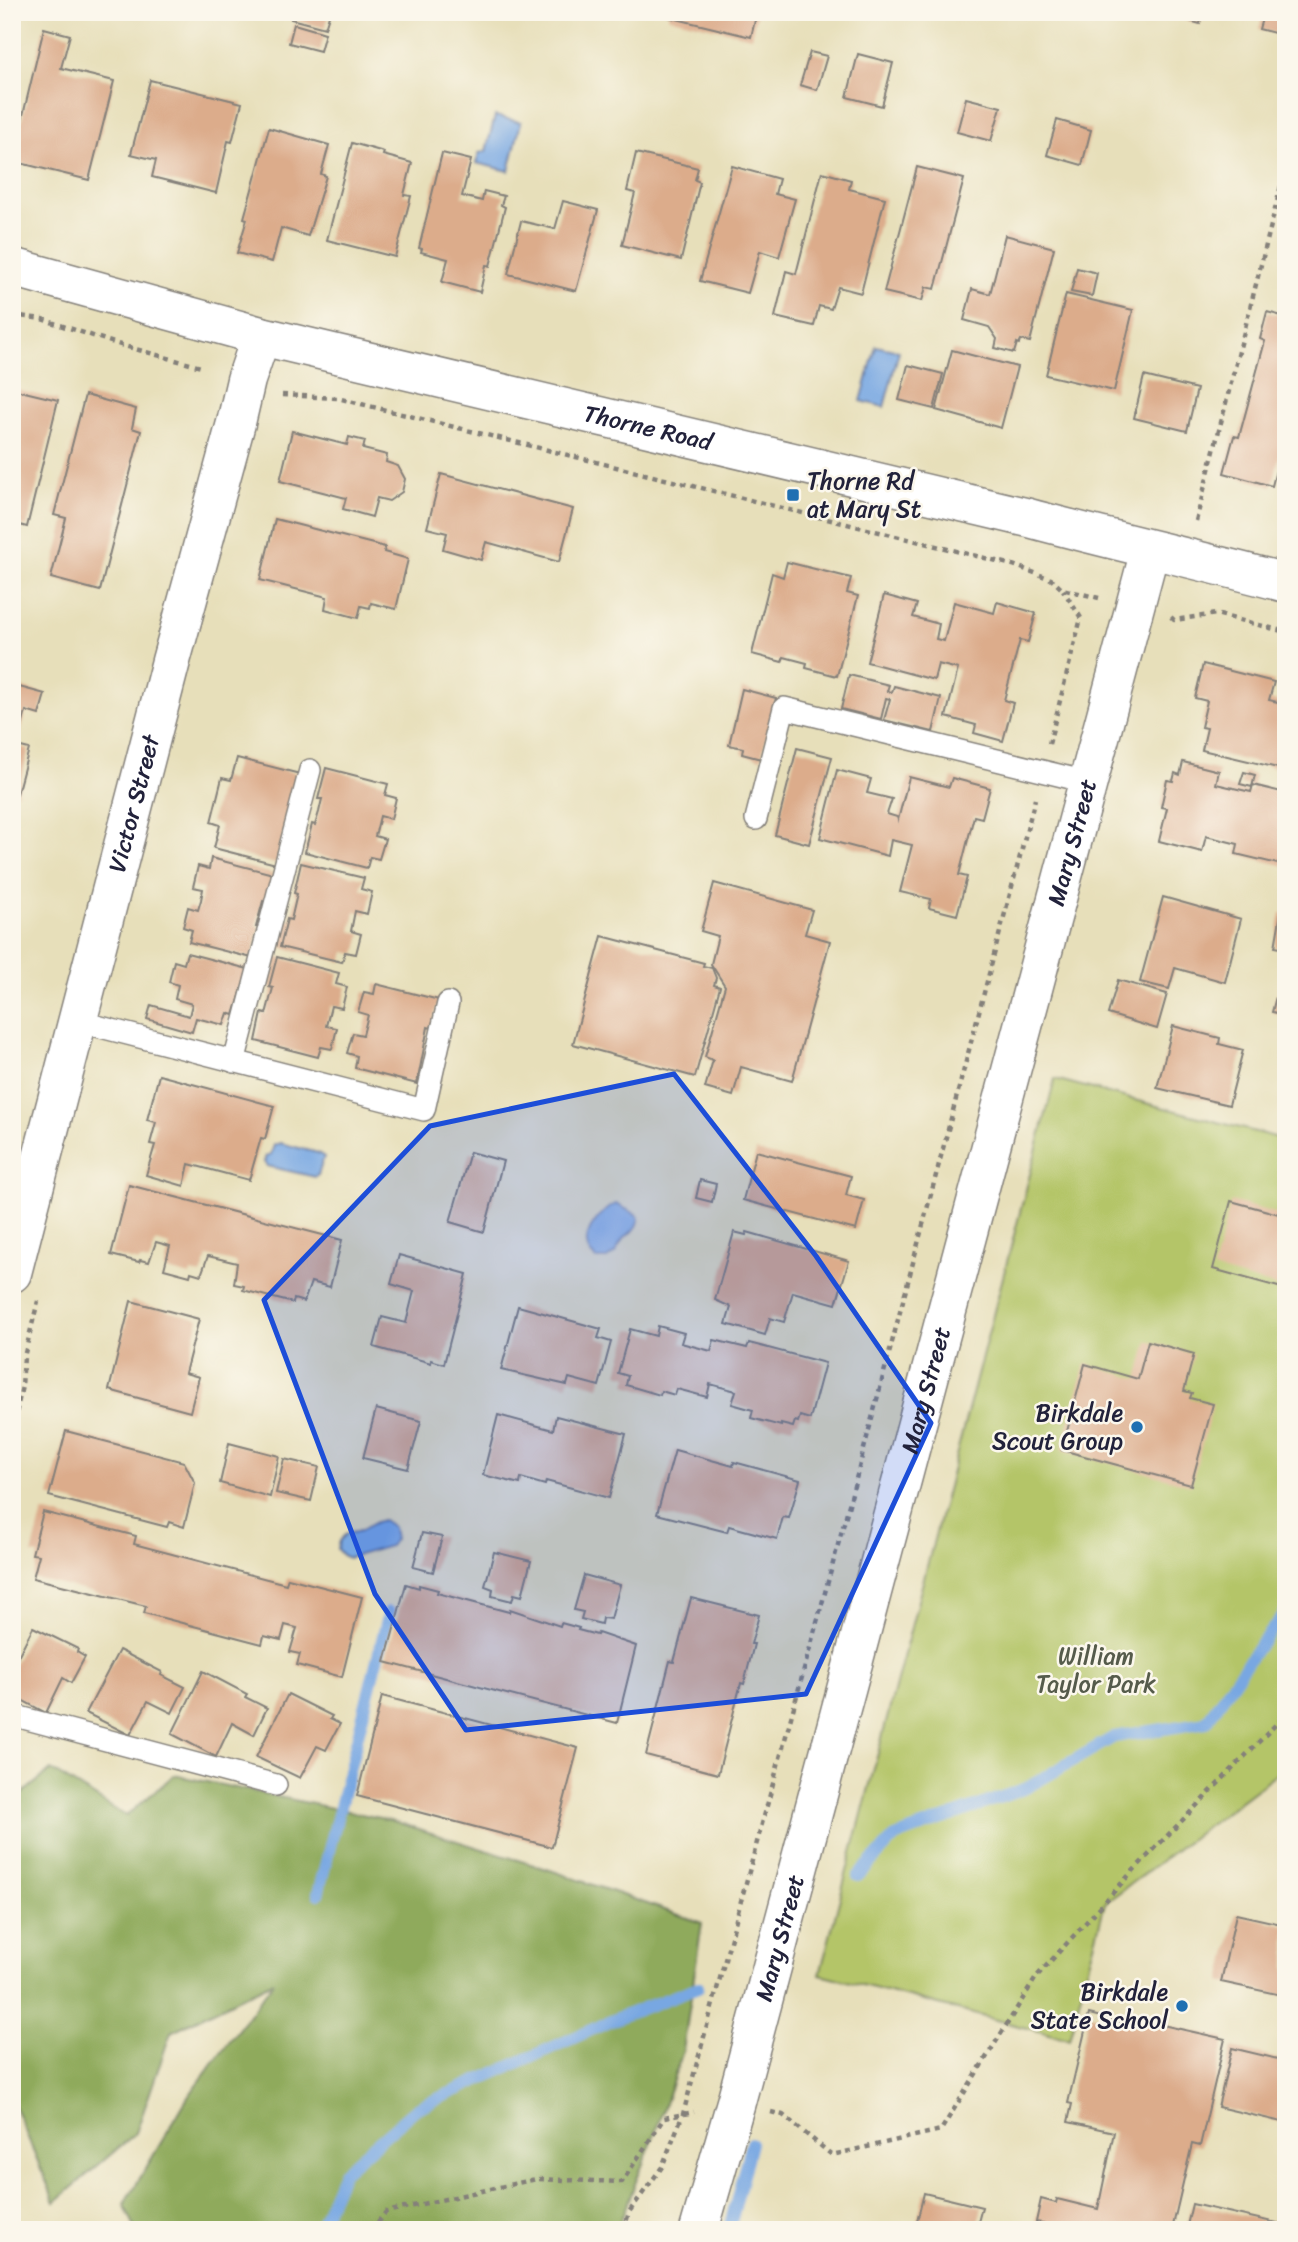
<svg xmlns="http://www.w3.org/2000/svg" width="1298" height="2242" font-family="Sriracha,sans-serif">
<style>
.green{fill:#b4c568;stroke:#6b7452;stroke-width:2}
.forest{fill:#8faa5c;stroke:#58664c;stroke-width:2}
.water{fill:#78a7e2;stroke:#4d648e;stroke-width:2}
.lines{fill:none;stroke-linecap:round;stroke-linejoin:round}
.stream{stroke:#78a7e2;stroke-width:12}
.building{fill:#dcac8b}
.service-casing{stroke:#84807a;stroke-width:24}
.minor-casing{stroke:#84807a;stroke-width:41}
.path{stroke:#84807a;stroke-width:4.5;stroke-dasharray:5 5;stroke-linecap:butt}
.service{stroke:#fff;stroke-width:21}
.minor{stroke:#fff;stroke-width:38}
.marked{fill:#1d4ed8;fill-opacity:0.2;stroke:#1d4ed8;stroke-width:5;stroke-linejoin:round}
.poi-dot{fill:#1f6fb2;stroke:#fbf7ec;stroke-width:2.5}
.labels{text-anchor:middle;dominant-baseline:central;stroke-width:5;stroke-linejoin:round;paint-order:stroke}
.street-label{font-size:24px;fill:#22223b;stroke:#fbf7ec}
.poi-label{font-size:24px;fill:#22223b;stroke:#fbf7ec;text-anchor:end}
.park-label{font-size:24px;fill:#555b4b;stroke:#fbf7ec}
</style>
<rect width="100%" height="100%" fill="#fbf7ec"/>
<filter id="ink" filterUnits="userSpaceOnUse"><feTurbulence type="fractalNoise" baseFrequency=".0143" numOctaves="2"/><feDisplacementMap in="SourceGraphic" scale="14" xChannelSelector="R" yChannelSelector="G"/><feConvolveMatrix kernelMatrix="1 2 1 2 8 2 1 2 1" color-interpolation-filters="sRGB"/></filter>
<filter id="wash" filterUnits="userSpaceOnUse"><feTurbulence type="fractalNoise" baseFrequency=".00686" numOctaves="4" result="noise"/><feDisplacementMap in="SourceGraphic" scale="28" xChannelSelector="R" yChannelSelector="G"/><feGaussianBlur stdDeviation="1.57" result="paint"/><feColorMatrix in="noise" values="0 0 0 0 0 0 0 0 0 0 0 0 0 0 0 0 0 1.4 0 .05"/><feComposite in="paint" operator="in"/></filter>
<g filter="url(#wash)">
<rect width="100%" height="100%" fill="#e7dfba"/>
<polygon class="green" points="1055,1079 1286,1140 1286,1767 1105,1903 1069,2039 820,1974"/>
<polygon class="forest" points="51,1770 126,1816 174,1775 390,1820 553,1871 702,1923 683,2051 655,2133 617,2230 136,2230 124,2205 188,2097 274,1981 171,2032 136,2133 55,2202 12,2100 12,1994 20,1962 13,1801"/>
<g class="water">
<polygon points="495,116 521,122 509,171 476,163 479,153 486,151"/>
<polygon points="876,346 899,351 884,407 861,401"/>
<polygon points="280,1143 318,1153 324,1157 318,1175 315,1177 267,1166 264,1162 266,1156 271,1154 274,1145"/>
<path d="M616,1204l20,10 3,4 -3,10 -13,11 -8,14 -8,6h-10c-3,-2 -6,-4 -8,-8 -9,-16 13,-42 27,-47z"/>
<path d="M383,1520l10,7 2,12 -5,7 -42,12 -6,-3 -5,-6 2,-8 8,-8c20,0 19,-10 36,-13z"/>
</g>
<g class="lines">
<g class="stream">
<polyline points="858,1876 895,1837 1026,1788 1114,1737 1206,1722 1258,1647 1286,1612"/>
<polyline points="318,1894 389,1612"/>
<polyline points="318,2230 343,2172 417,2108 620,2017 698,1987"/>
<polyline points="729,2230 751,2143"/>
</g>
</g>
<g id="blocks">
<g class="building">
<polygon points="292,12 330,12 325,28 291,19"/>
<polygon points="669,12 757,12 751,37 668,17"/>
<polygon points="1159,12 1203,12 1200,24"/>
<polygon points="1264,12 1286,12 1286,36 1259,29"/>
<polygon points="294,24 325,33 320,51 289,43"/>
<polygon points="44,28 70,35 61,68 114,81 89,180 12,161"/>
<polygon points="810,52 827,56 817,90 800,85"/>
<polygon points="858,54 893,63 882,106 847,97"/>
<polygon points="150,80 242,103 232,142 228,141 216,193 152,177 156,160 131,154"/>
<polygon points="966,98 1001,107 991,141 957,132"/>
<polygon points="1057,120 1091,130 1082,165 1047,155"/>
<polygon points="269,128 329,145 321,174 326,176 308,236 281,228 272,262 237,253 247,219 244,218"/>
<polygon points="352,143 384,152 383,155 412,163 404,195 411,196 395,257 327,240"/>
<polygon points="442,153 471,160 462,196 482,201 484,191 504,196 501,205 505,207 490,266 486,265 480,292 442,282 448,259 421,252 422,249 419,248"/>
<polygon points="636,153 698,168 695,180 700,182 681,260 622,245 635,193 627,191"/>
<polygon points="732,166 779,179 775,194 795,199 779,257 760,251 748,293 700,281"/>
<polygon points="917,167 964,179 935,289 926,287 922,301 884,292"/>
<polygon points="822,172 851,180 849,189 885,198 861,293 838,287 831,309 819,306 814,326 775,317 786,271 796,274"/>
<polygon points="563,201 598,210 576,291 508,274 521,221 555,229"/>
<polygon points="1005,235 1054,248 1030,342 1021,340 1019,344 1017,343 1014,353 995,348 997,339 989,327 964,320 972,289 990,294"/>
<polygon points="1077,268 1097,273 1092,296 1071,292"/>
<polygon points="1066,294 1133,310 1114,391 1046,375"/>
<polygon points="1267,312 1286,317 1286,453 1281,451 1272,486 1224,473 1234,436 1239,437 1265,341 1260,339"/>
<polygon points="952,350 1017,367 1001,428 936,410"/>
<polygon points="908,365 943,374 934,409 899,400"/>
<polygon points="1144,376 1197,389 1187,431 1134,418"/>
<polygon points="12,389 58,400 27,527 12,523"/>
<polygon points="85,395 136,409 132,428 141,431 100,591 51,578 66,518 54,515"/>
<polygon points="292,431 347,445 349,437 365,441 363,449 387,455 386,462 398,466 405,479 402,492 389,501 377,498 372,517 343,509 346,498 280,481"/>
<polygon points="441,474 573,509 559,562 486,542 481,560 443,549 447,533 427,528"/>
<polygon points="275,519 385,547 384,552 408,559 396,609 371,603 370,608 361,606 358,618 325,609 327,597 260,580"/>
<polygon points="787,562 851,578 847,593 858,596 837,676 806,668 807,663 784,657 782,662 752,654 772,573 783,577"/>
<polygon points="884,595 917,604 913,617 939,624 936,639 944,641 954,602 994,613 997,602 1036,613 1028,642 1020,640 1004,700 1013,703 1003,741 974,733 976,725 946,717 958,669 938,664 934,680 867,662"/>
<polygon points="1203,664 1274,682 1269,700 1286,704 1286,770 1202,750 1207,728 1201,727 1207,701 1195,698"/>
<polygon points="849,675 889,685 887,691 892,692 894,686 941,698 933,732 884,720 890,699 886,698 881,719 841,709"/>
<polygon points="12,685 45,694 39,715 26,711 17,746 29,749 17,794 12,792"/>
<polygon points="742,689 776,698 761,759 742,754 743,748 729,745"/>
<polygon points="797,748 832,757 809,844 775,835"/>
<polygon points="237,758 300,774 276,864 214,848 220,825 211,822 222,778 231,780"/>
<polygon points="1183,762 1219,771 1216,784 1251,792 1253,785 1286,793 1286,866 1236,854 1238,844 1206,836 1202,852 1159,841 1167,808 1161,807 1167,780 1173,781 1175,773 1180,775"/>
<polygon points="326,768 388,784 385,795 396,798 391,819 380,816 375,836 385,839 379,859 370,857 367,868 305,852 312,824 315,825 319,812 322,799 318,799"/>
<polygon points="837,770 871,779 867,793 892,799 887,814 897,817 898,820 909,777 949,787 952,778 990,788 982,818 974,816 959,875 967,877 957,915 929,908 931,899 900,892 912,845 891,840 888,856 820,838"/>
<polygon points="1244,772 1255,775 1252,787 1240,784"/>
<polygon points="211,858 273,874 266,902 263,901 256,927 260,927 252,958 189,942 192,930 183,927 188,907 198,910 201,900 203,889 193,887 198,866 209,869"/>
<polygon points="301,863 364,878 361,889 372,892 367,914 355,911 351,931 361,934 356,954 345,952 342,962 280,947 287,919 291,920 297,894 294,893"/>
<polygon points="714,883 812,910 805,934 830,941 792,1081 741,1067 733,1096 705,1088 713,1060 705,1057 725,986 711,964 718,936 701,931"/>
<polygon points="1163,897 1241,919 1225,982 1175,968 1169,989 1140,982"/>
<polygon points="1281,913 1286,914 1286,949 1275,947"/>
<polygon points="602,936 704,963 703,966 712,968 716,978 714,985 720,987 695,1077 573,1044"/>
<polygon points="187,953 248,969 234,1015 228,1013 224,1025 196,1018 192,1032 147,1019 151,1005 189,1016 192,1004 175,999 178,985 169,982 174,961 184,964"/>
<polygon points="277,957 339,973 336,984 347,987 342,1008 331,1006 326,1026 337,1028 332,1049 321,1047 318,1057 256,1041 262,1013 266,1014 273,988 269,987"/>
<polygon points="1118,980 1167,994 1157,1029 1108,1014"/>
<polygon points="376,984 439,1000 431,1028 428,1027 417,1084 355,1068 357,1056 347,1053 353,1033 363,1035 368,1015 358,1012 364,992 374,994"/>
<polygon points="1277,993 1286,995 1286,1015 1272,1012"/>
<polygon points="1173,1026 1220,1038 1219,1044 1243,1050 1229,1105 1157,1088"/>
<polygon points="159,1075 274,1106 265,1139 261,1138 249,1180 189,1164 184,1186 146,1175 155,1145 150,1144 156,1122 147,1120"/>
<polygon points="756,1151 851,1176 846,1195 864,1200 856,1230 743,1200"/>
<polygon points="470,1152 503,1161 484,1232 450,1222"/>
<polygon points="700,1180 716,1184 712,1202 696,1198"/>
<polygon points="129,1185 342,1240 330,1287 311,1282 304,1302 294,1299 293,1303 243,1290 244,1286 234,1284 237,1263 208,1256 201,1275 191,1272 190,1276 164,1269 170,1246 156,1242 149,1262 140,1260 139,1262 111,1255"/>
<polygon points="1231,1201 1286,1216 1286,1274 1282,1288 1213,1269"/>
<polygon points="734,1232 746,1235 747,1232 849,1261 836,1304 793,1292 784,1322 770,1318 765,1335 726,1324 731,1307 715,1300"/>
<polygon points="399,1255 467,1274 444,1364 431,1360 431,1363 374,1347 382,1317 406,1323 414,1291 391,1284"/>
<polygon points="131,1301 199,1319 185,1373 199,1377 190,1412 109,1390"/>
<polygon points="518,1306 601,1329 598,1338 611,1342 599,1386 569,1378 567,1385 501,1370"/>
<polygon points="658,1326 684,1333 681,1343 711,1351 714,1340 747,1348 749,1343 825,1363 810,1419 800,1416 798,1422 795,1421 793,1427 781,1424 781,1426 751,1418 753,1410 732,1404 736,1391 710,1384 707,1397 677,1389 675,1395 661,1391 660,1395 626,1385 628,1376 618,1373 630,1329 656,1336"/>
<polygon points="1148,1341 1194,1354 1184,1391 1192,1393 1190,1398 1213,1404 1191,1485 1062,1450 1085,1364 1138,1379"/>
<polygon points="376,1409 421,1421 408,1469 363,1458"/>
<polygon points="498,1415 553,1430 556,1416 626,1434 609,1498 546,1481 545,1485 521,1478 520,1484 483,1475"/>
<polygon points="66,1431 184,1462 195,1483 184,1527 169,1522 167,1527 49,1496"/>
<polygon points="229,1443 279,1456 270,1497 220,1483"/>
<polygon points="675,1450 733,1466 734,1462 800,1480 789,1518 783,1517 777,1539 729,1526 727,1532 657,1514"/>
<polygon points="284,1459 319,1467 311,1501 276,1493"/>
<polygon points="43,1512 136,1536 134,1544 286,1584 288,1578 362,1597 342,1677 297,1665 300,1654 290,1652 297,1628 285,1625 281,1640 264,1636 262,1644 144,1613 146,1606 33,1578 39,1555 32,1554"/>
<polygon points="422,1533 442,1537 433,1572 413,1567"/>
<polygon points="494,1552 531,1561 522,1596 514,1594 512,1601 492,1596 493,1589 485,1586"/>
<polygon points="584,1575 620,1585 611,1619 602,1618 601,1624 581,1619 583,1612 574,1610"/>
<polygon points="406,1584 419,1588 419,1585 438,1590 437,1593 509,1612 510,1609 560,1626 561,1623 579,1628 578,1630 597,1635 598,1633 636,1646 617,1723 385,1662"/>
<polygon points="691,1598 759,1615 751,1644 754,1644 744,1684 741,1683 718,1774 646,1755 670,1661 674,1662"/>
<polygon points="33,1627 78,1649 77,1652 85,1657 71,1683 63,1678 46,1713 12,1695 12,1668"/>
<polygon points="119,1650 162,1672 161,1675 185,1687 172,1713 148,1701 130,1735 86,1713"/>
<polygon points="203,1671 247,1694 245,1697 267,1708 254,1735 232,1723 216,1757 172,1734"/>
<polygon points="288,1694 332,1716 330,1719 340,1724 326,1750 317,1746 300,1778 256,1757"/>
<polygon points="382,1696 578,1748 552,1847 357,1796"/>
<polygon points="1236,1914 1286,1925 1286,1996 1221,1982"/>
<polygon points="1089,2014 1138,2026 1140,2020 1225,2039 1200,2146 1192,2144 1172,2230 1041,2230 1043,2223 1036,2222 1041,2199 1056,2203 1057,2199 1098,2209 1114,2132 1068,2122 1072,2104 1068,2103"/>
<polygon points="1232,2048 1286,2061 1286,2123 1218,2107"/>
<polygon points="924,2193 982,2207 976,2230 915,2230"/>
<polygon points="1192,2204 1286,2225 1286,2230 1186,2230"/>
</g>
</g>
</g>
<g filter="url(#ink)">
<use href="#blocks" fill-opacity="0" stroke="#84807a" stroke-width="2"/>
<g class="lines">
<defs>
<g id="service">
<polyline points="756,819 784,708 1087,782"/>
<polyline points="77,1021 424,1110 448,1003"/>
<polyline points="234,1062 310,770"/>
<polyline points="12,1715 276,1785"/>
</g>
<g id="minor">
<path id="s1" d="M12,267l249,69 768,182c85,23 171,42 257,65"/>
<path id="s2" d="M12,1273l159,-612 65,-238 10,-43 15,-44"/>
<path id="s3" d="M699,2230l37,-128 414,-1552"/>
</g>
</defs>
<use href="#service" class="service-casing"/>
<use href="#minor" class="minor-casing"/>
<g class="path">
<polyline points="12,315 42,319 117,344 201,367"/>
<polyline points="282,395 337,398 1013,565 1051,579 1062,589 1099,598"/>
<polyline points="1196,521 1286,166"/>
<polyline points="1171,617 1174,620 1216,614 1286,632"/>
<polyline points="1049,744 1081,618 1063,590"/>
<polyline points="12,1432 22,1386 24,1357 38,1301"/>
<polyline points="771,2112 783,2115 832,2155 941,2130 1037,1976 1130,1874 1286,1714"/>
<polyline points="371,2230 386,2212 536,2179 622,2182 664,2118 694,2112"/>
<polyline points="624,2230 629,2212 662,2167 683,2114 860,1464 1035,799"/>
</g>
<use href="#service" class="service"/>
<use href="#minor" class="minor"/>
</g>
</g>
<path class="marked" d="M674,1074l142,182 115,167 -125,271 -340,36 -91,-136 -111,-294 166,-174z"/>
<g class="poi-dot">
<rect x="786" y="488" width="14" height="14" rx="3.5"/>
<circle cx="1137" cy="1427" r="7"/>
<circle cx="1182" cy="2006" r="7"/>
</g>
<g class="labels">
<g class="street-label">
<text stroke="none"><textPath href="#s1" startOffset="656">Thorne Road</textPath></text>
<text stroke="none"><textPath href="#s2" startOffset="485">Victor Street</textPath></text>
<text stroke="none"><textPath href="#s3" startOffset="1437">Mary Street</textPath></text>
<text stroke="none"><textPath href="#s3" startOffset="870">Mary Street</textPath></text>
<text stroke="none"><textPath href="#s3" startOffset="303">Mary Street</textPath></text>
</g>
<g class="poi-label">
<text x="807" y="481" text-anchor="start">Thorne Rd<tspan x="807" dy="28">at Mary St</tspan></text>
<text x="1123" y="1413">Birkdale<tspan x="1123" dy="28">Scout Group</tspan></text>
<text x="1168" y="1992">Birkdale<tspan x="1168" dy="28">State School</tspan></text>
</g>
<g class="park-label">
<text x="1096" y="1656">William<tspan x="1096" dy="28">Taylor Park</tspan></text>
</g>
</g>
<rect width="1298" height="2242" fill="none" stroke="#fbf7ec" stroke-width="42"/>
</svg>
